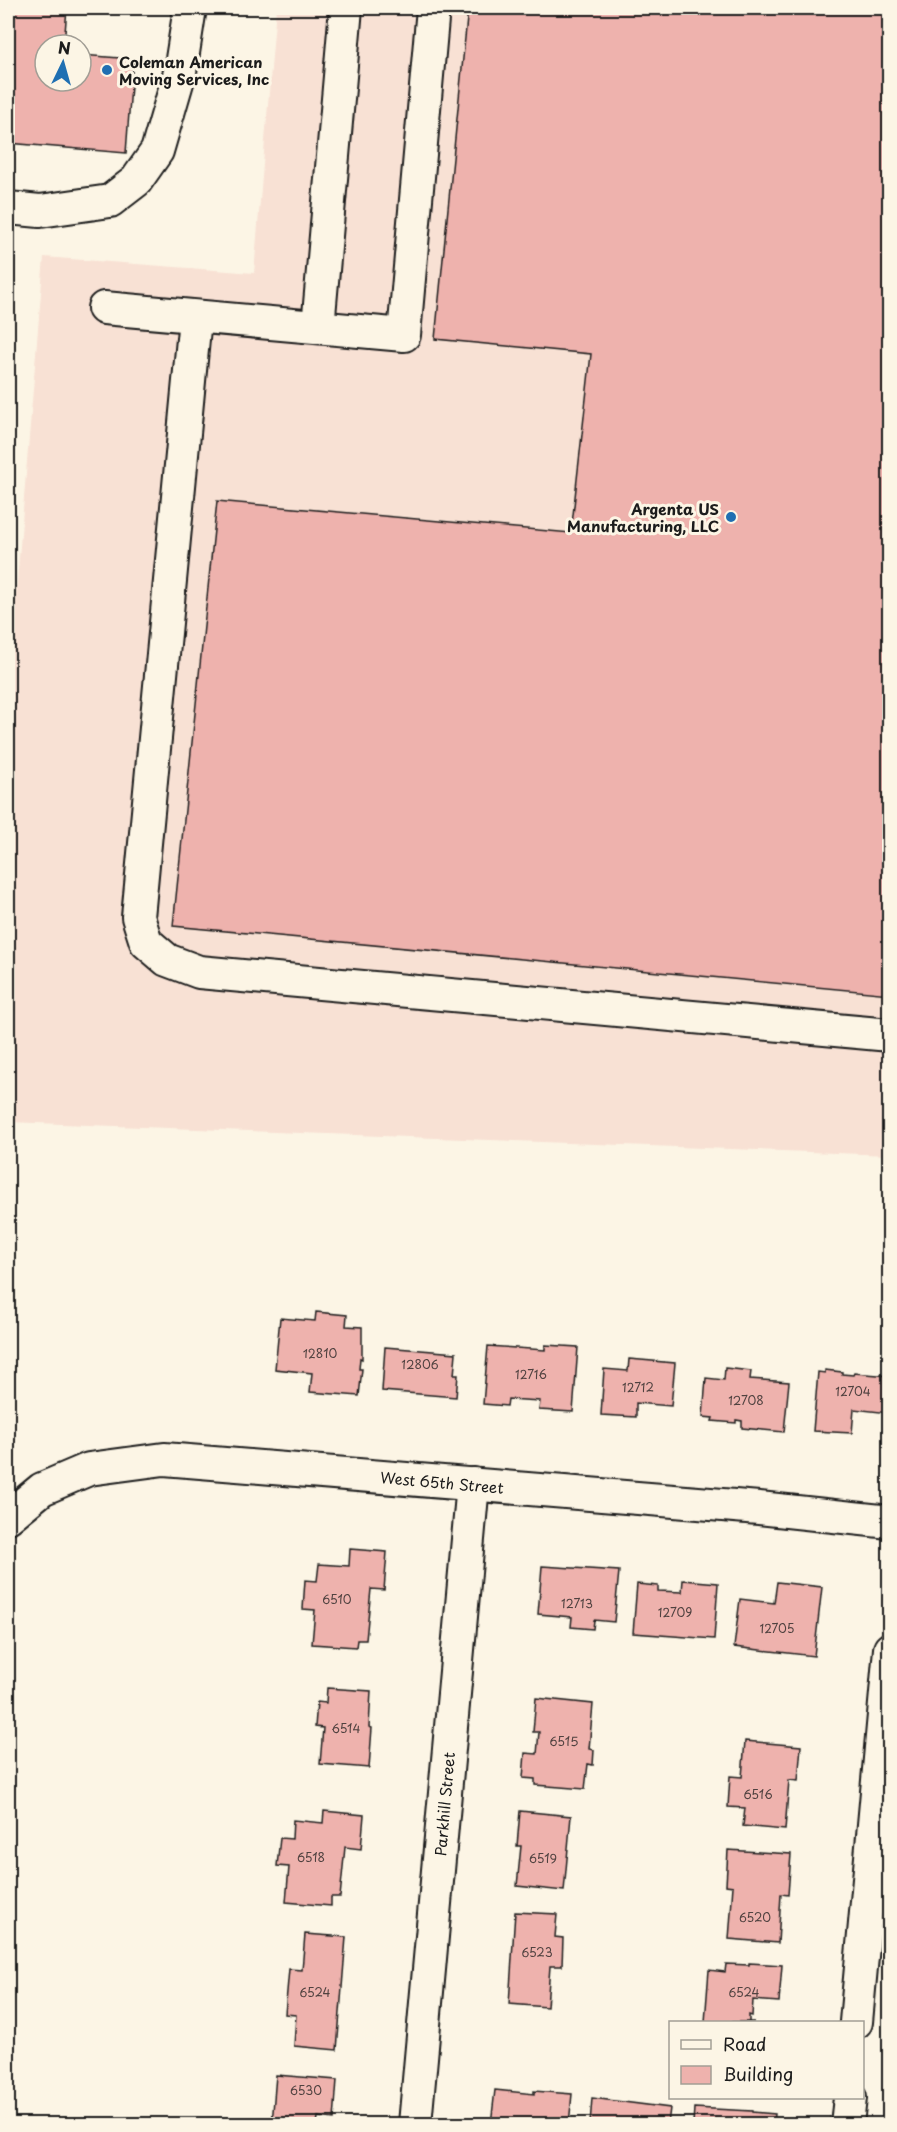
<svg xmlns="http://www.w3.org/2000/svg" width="897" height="2132" font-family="'Playpen Sans',sans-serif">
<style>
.built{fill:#f8e1d4}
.building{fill:#eeb2ad;stroke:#1c1c1c;stroke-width:1.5}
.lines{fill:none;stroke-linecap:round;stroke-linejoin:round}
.minor-casing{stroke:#1c1c1c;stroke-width:36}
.minor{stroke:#fcf5e5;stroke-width:32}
.poi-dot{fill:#1f6fb2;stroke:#fcf5e5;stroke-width:2}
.labels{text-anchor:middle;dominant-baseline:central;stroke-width:6;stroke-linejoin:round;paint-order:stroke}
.number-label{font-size:12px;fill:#504240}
.poi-label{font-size:15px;font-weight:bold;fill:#1c1c1c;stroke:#fcf5e5;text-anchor:start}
.street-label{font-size:15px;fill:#1c1c1c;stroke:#fcf5e5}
</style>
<rect width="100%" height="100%" fill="#fcf5e5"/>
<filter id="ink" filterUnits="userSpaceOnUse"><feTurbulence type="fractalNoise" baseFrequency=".0167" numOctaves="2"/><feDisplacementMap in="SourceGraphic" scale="12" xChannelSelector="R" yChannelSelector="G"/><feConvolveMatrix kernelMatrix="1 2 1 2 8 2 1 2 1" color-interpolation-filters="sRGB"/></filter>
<g filter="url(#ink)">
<polygon class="built" points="276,8 889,8 889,1155 8,1122 8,690 44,257 254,273"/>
<g class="building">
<polygon points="8,8 67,8 64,45 45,45 45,81 81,81 81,55 133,59 126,153 8,143"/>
<polygon points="468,8 890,8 890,994 173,926 217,501 571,533 591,354 435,339"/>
<polygon points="316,1312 347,1315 346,1326 362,1327 362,1359 360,1358 359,1369 362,1369 359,1396 310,1392 312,1373 275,1369 280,1318 315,1321"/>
<polygon points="545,1345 578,1347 573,1412 539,1410 540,1401 508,1399 507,1406 483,1404 488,1346 545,1350"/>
<polygon points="385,1347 456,1353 454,1375 458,1375 456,1397 382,1391"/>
<polygon points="629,1359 675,1363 671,1406 636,1403 636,1417 601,1415 604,1369 628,1371"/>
<polygon points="725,1368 751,1371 750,1379 789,1382 784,1432 742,1428 742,1421 736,1420 736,1423 712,1421 713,1418 703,1417 706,1378 724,1380"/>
<polygon points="825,1370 842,1372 842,1374 853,1375 854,1373 890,1376 889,1413 854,1409 852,1433 813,1431 818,1372 825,1373"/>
<polygon points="350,1549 387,1552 384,1590 371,1589 366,1640 357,1640 356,1647 312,1644 315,1610 303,1609 305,1580 317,1581 319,1564 349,1566"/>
<polygon points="542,1566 619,1571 614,1622 594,1620 593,1629 571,1627 572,1617 538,1614"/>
<polygon points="683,1580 718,1583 714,1639 633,1633 637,1584 658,1586 658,1591 682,1592"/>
<polygon points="777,1582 822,1587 814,1656 734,1647 740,1599 774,1603"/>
<polygon points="327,1688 371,1691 369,1727 372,1728 369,1768 320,1764 323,1728 315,1727 317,1702 326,1703"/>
<polygon points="536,1698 593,1704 589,1749 594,1750 593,1765 588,1764 585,1789 535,1785 535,1779 523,1778 525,1753 537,1754 539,1732 533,1732"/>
<polygon points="745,1741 801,1746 798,1781 789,1780 785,1830 743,1826 745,1808 728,1807 730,1776 742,1777"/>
<polygon points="324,1811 364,1815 361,1849 345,1847 340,1897 331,1897 331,1906 286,1902 289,1867 277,1866 280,1838 292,1839 293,1820 323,1823"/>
<polygon points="520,1811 571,1816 564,1891 517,1886 521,1846 517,1846"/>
<polygon points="728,1850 791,1854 788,1895 781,1894 778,1943 729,1939 733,1886 726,1885"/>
<polygon points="515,1912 557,1914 555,1937 563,1938 562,1966 550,1966 547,2007 509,2004"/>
<polygon points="305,1934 346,1937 337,2050 294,2046 296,2015 285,2014 289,1969 302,1970"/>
<polygon points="749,1963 782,1965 779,2002 753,2000 752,2016 749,2015 749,2022 754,2022 705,2022 709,1970 725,1972 726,1964 749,1965"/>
<polygon points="276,2075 337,2080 334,2119 318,2117 317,2124 272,2124"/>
<polygon points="495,2090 534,2094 534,2091 572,2094 569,2124 491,2124"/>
<polygon points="592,2098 670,2108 668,2124 590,2124"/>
<polygon points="694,2108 752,2111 752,2112 775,2114 774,2124 693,2124"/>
</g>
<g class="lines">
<defs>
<g id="minor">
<polyline points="8,208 40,211 110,201 136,181 157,151 180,72 190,8"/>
<polyline points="104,308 404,335 433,8"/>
<polyline points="195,318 138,917 146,942 167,960 199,972 890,1035"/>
<polyline points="318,327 346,8"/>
<polyline points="8,1517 42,1489 89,1469 164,1459 759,1508 890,1522"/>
<polyline points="856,2022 890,1649"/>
<polyline points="415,2124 473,1484"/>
<polyline points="847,2124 850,2098"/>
</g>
</defs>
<use href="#minor" class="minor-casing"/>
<use href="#minor" class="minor"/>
</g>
</g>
<g class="poi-dot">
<circle cx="107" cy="70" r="6"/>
<circle cx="731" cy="517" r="6"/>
</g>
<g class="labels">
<g class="number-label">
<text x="320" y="1353">12810</text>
<text x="420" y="1364">12806</text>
<text x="531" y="1374">12716</text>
<text x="638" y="1387">12712</text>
<text x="853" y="1391">12704</text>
<text x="746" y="1400">12708</text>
<text x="337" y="1599">6510</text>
<text x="577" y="1603">12713</text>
<text x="675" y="1612">12709</text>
<text x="777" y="1628">12705</text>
<text x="346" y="1728">6514</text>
<text x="564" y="1741">6515</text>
<text x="758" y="1794">6516</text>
<text x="311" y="1857">6518</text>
<text x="543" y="1858">6519</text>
<text x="755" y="1917">6520</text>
<text x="537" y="1952">6523</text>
<text x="315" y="1992">6524</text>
<text x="744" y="1992">6524</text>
<text x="306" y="2090">6530</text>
</g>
<g class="poi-label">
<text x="119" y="61">Coleman American<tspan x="119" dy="17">Moving Services, Inc</tspan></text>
<text x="719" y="508" text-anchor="end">Argenta US<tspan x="719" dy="17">Manufacturing, LLC</tspan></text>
</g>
<g class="street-label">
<text transform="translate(442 1482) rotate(5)">West 65th Street</text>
<text transform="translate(444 1804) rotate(-85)">Parkhill Street</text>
</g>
</g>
<rect width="897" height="2132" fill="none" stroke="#fcf5e5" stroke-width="30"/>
<rect x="15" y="15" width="867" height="2102" fill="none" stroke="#1c1c1c" stroke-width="2" filter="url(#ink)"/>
<rect x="669" y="2021" width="195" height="78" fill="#fcf5e5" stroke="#a29e95" stroke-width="1.5"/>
<rect x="681" y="2040" width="30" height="9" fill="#fcf5e5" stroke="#a29e95" stroke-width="1.5"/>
<text x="723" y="2051" font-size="18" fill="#1c1c1c">Road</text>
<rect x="681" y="2066" width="30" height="18" fill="#eeb2ad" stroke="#a29e95" stroke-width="1.5"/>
<text x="723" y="2081" font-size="18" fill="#1c1c1c">Building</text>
<g transform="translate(63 63) rotate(5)"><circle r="28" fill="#fcf5e5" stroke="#a29e95" stroke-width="1.5"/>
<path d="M0-4.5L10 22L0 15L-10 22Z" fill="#1f6fb2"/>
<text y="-9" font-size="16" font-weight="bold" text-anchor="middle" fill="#1c1c1c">N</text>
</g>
</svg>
